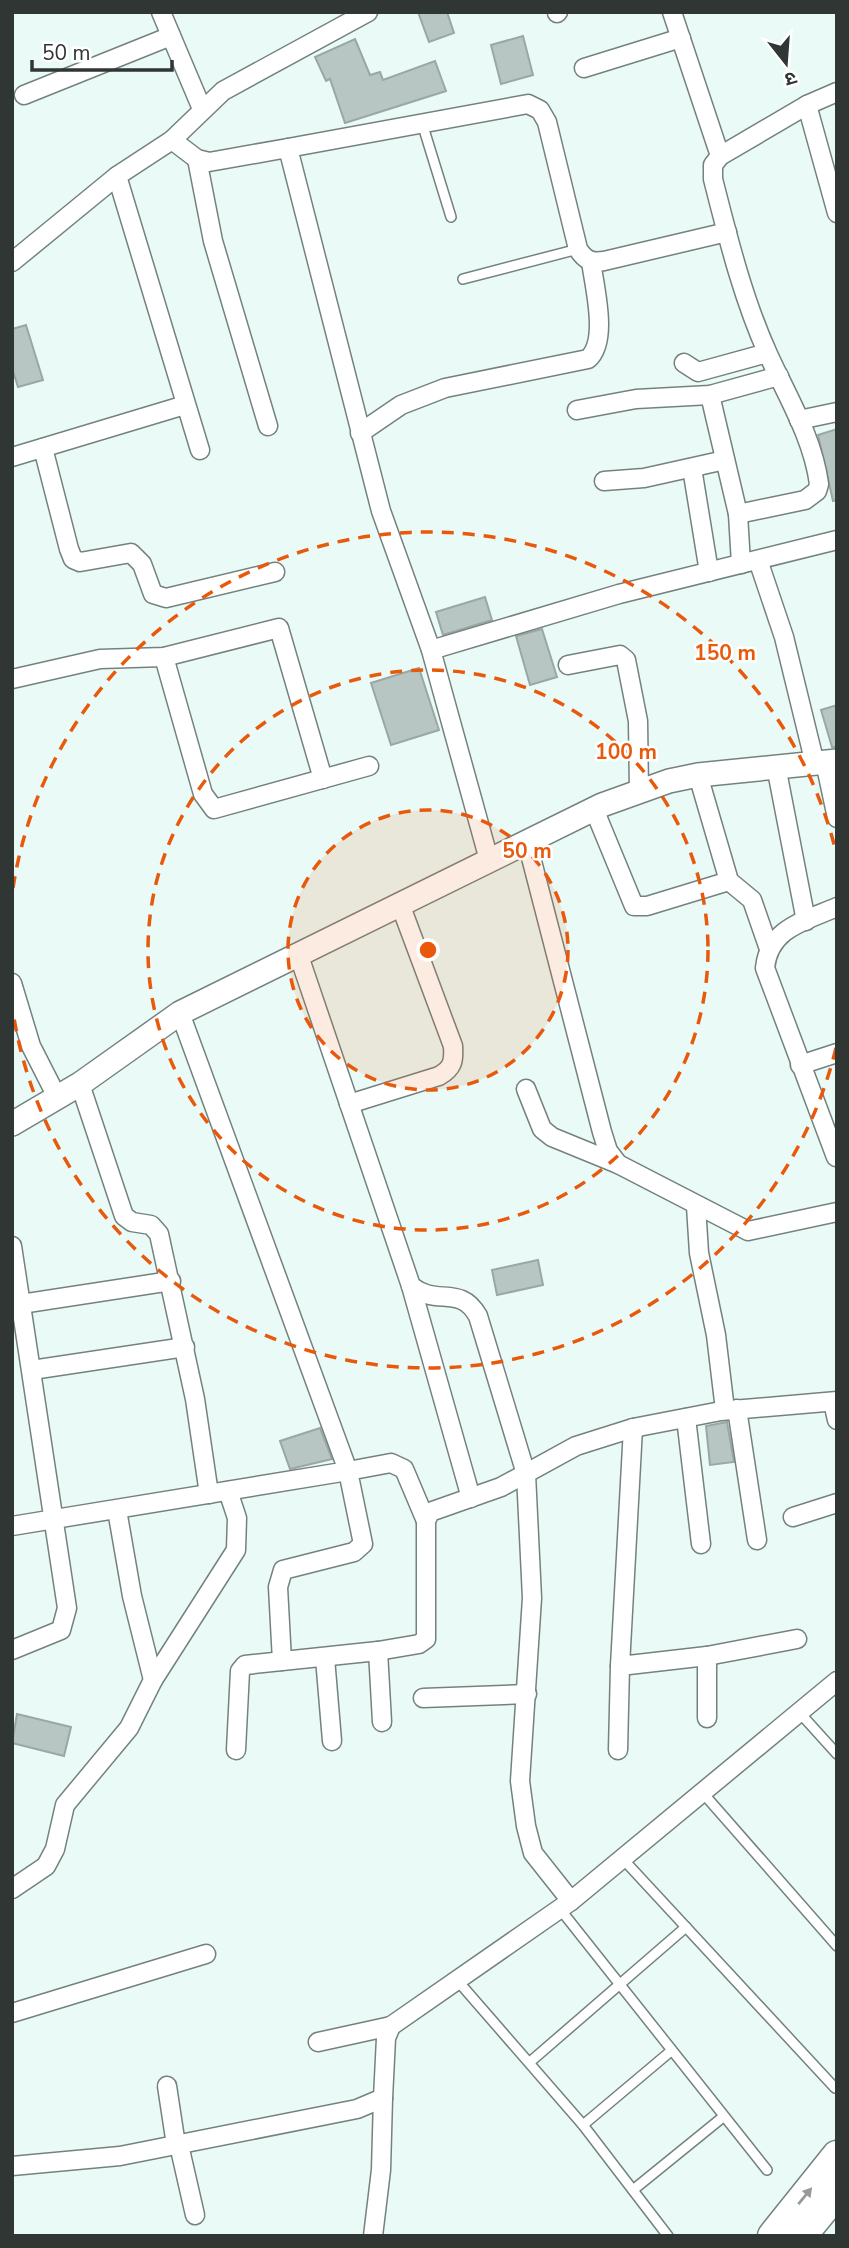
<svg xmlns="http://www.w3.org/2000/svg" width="849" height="2248" font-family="'Nunito Sans','Noto Sans Devanagari',sans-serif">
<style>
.building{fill:#b7c6c3;stroke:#99a8a5;stroke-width:2}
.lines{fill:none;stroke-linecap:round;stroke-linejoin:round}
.service-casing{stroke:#74827f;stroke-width:12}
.minor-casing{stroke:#74827f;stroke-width:21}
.tertiary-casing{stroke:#74827f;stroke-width:26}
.trunk-casing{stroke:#74827f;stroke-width:33}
.service{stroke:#fff;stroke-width:9}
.minor{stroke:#fff;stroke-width:18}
.tertiary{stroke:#fff;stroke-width:23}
.trunk{stroke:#fff;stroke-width:30}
.oneway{fill:#989a9a}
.ring{fill:none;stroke:#e8590c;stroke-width:3.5;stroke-dasharray:12 9}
.centre{fill:#e8590c;stroke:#fff;stroke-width:3.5}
.ring-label{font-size:21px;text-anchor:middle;font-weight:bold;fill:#e8590c;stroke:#fff;stroke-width:5;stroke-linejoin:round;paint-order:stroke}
</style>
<rect width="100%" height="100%" fill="#eafaf7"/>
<g class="building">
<polygon points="418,12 447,12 454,33 429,42"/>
<polygon points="523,36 533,75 501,84 491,45"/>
<polygon points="355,39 370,75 380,72 383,80 435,61 446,91 345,123 330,79 326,81 315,57"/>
<polygon points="26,325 43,380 18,387 12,368 12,329"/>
<polygon points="837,429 837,500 833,501 818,435"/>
<polygon points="485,597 492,620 443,635 436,612"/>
<polygon points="542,629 557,677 530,685 516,636"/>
<polygon points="419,668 439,730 391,745 371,683"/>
<polygon points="837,705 837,747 832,747 821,710"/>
<polygon points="538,1260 543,1285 497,1295 492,1270"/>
<polygon points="727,1422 734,1462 710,1465 706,1426"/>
<polygon points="320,1428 332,1459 290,1469 280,1441"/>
<polygon points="17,1714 71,1727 64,1756 12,1743"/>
</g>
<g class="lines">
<defs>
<g id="service">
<polyline points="422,123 451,217"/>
<polyline points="463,279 578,249"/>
<polyline points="799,1712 837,1754"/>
<polyline points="702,1792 837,1946"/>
<polyline points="622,1858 835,2088"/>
<polyline points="560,1909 767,2170"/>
<polyline points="457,1980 583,2125 668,2236"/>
<polyline points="530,2062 686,1927"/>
<polyline points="583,2125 671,2051"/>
<polyline points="633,2190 723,2117"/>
</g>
<g id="minor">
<polyline points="161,12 202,109"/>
<polyline points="672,12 720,156"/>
<polyline points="557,13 558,12"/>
<polyline points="584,68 681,38"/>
<polyline points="24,95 171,36"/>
<polyline points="807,105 837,92"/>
<polyline points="172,140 197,159 209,162 288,148 381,511 431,650 489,860"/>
<path d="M288,148l240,-44 12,6 7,12 31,127c7,11 13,14 26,12l123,-29"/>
<polyline points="197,159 213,241 268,426"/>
<polyline points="117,176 200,450"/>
<polyline points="12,262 117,176 172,140 223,91 368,12"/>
<polyline points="684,363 698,372 767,353"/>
<polyline points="710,395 738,514 741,564"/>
<polyline points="577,410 636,399 710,395 779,376"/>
<polyline points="799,420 837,412"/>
<path d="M360,433l41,-28 44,-17 143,-29c21,-18 6,-73 3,-98"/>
<polyline points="43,448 69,549 73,559 80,562 131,553 142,564 153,594 166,598 275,572"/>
<polyline points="12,457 185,405"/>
<polyline points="692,468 709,572"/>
<polyline points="604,481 644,478 725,460"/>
<path d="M738,514l67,-14 12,-9 2,-7c-6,-46 -32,-88 -51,-130 -25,-55 -40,-116 -55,-175v-14l7,-9 87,-51 30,108"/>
<polyline points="758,560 784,637 815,764"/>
<polyline points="431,650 619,594 837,540"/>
<polyline points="164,657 203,794 214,809 369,766"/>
<polyline points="568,665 620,655 626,660 638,721 639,792"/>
<polyline points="12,679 100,659 164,657 279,628 323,779"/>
<polyline points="825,762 837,818"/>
<polyline points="776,766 806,921"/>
<polyline points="698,775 729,881 752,900 769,949"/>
<polyline points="594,809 634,906 647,906 729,881"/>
<polyline points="527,842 602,1132 608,1151 618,1164 748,1231 837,1212"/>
<path d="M299,956l112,330c26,21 49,-2 67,30l48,158 6,124 -12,183 6,45 7,27 38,48"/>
<polyline points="12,983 31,1046 57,1097"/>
<polyline points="800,1065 837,1053"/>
<polyline points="80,1084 124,1216 132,1222 151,1225 159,1234 195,1399 209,1494"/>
<polyline points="526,1089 542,1129 552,1137 618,1164"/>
<path d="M349,1104l90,-28c14,-8 15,-15 14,-30l-53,-142"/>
<path d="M836,1157l-71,-189c4,-40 40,-47 72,-61"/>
<polyline points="696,1206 699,1253 716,1335 725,1410"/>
<polyline points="12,1246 67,1608 61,1630 12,1650"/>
<polyline points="411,1286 471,1498"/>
<polyline points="21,1304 171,1281"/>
<polyline points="32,1370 185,1347"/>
<polyline points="833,1402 837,1420"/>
<polyline points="737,1409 757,1540"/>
<polyline points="686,1418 701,1544"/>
<polyline points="633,1428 620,1666 707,1656 797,1639"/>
<polyline points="793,1517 837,1503"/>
<polyline points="12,1526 348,1471 180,1013"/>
<polyline points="378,1651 382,1722"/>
<polyline points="707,1656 707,1718"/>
<polyline points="325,1658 332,1741"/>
<polyline points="282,1661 278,1587 283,1570 354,1552 363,1544 348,1471 391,1463 404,1469 426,1521"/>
<polyline points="153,1680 236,1550 237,1518 228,1491"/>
<polyline points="423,1698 527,1694"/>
<polyline points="236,1750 240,1671 245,1665 378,1651 419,1644 426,1639 426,1521 430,1512 501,1487 576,1446 633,1428 721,1411 837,1401"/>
<polyline points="618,1750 620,1666"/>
<polyline points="12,1889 46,1866 55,1849 65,1805 129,1728 153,1680 132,1596 117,1510"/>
<polyline points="12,2013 206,1954"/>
<polyline points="318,2042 391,2026"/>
<polyline points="167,2086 176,2145"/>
<polyline points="179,2145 195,2215"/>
<polyline points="12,2166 120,2156 357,2109 383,2098 386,2038 391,2026 571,1901 837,1681"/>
<polyline points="373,2236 381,2170 383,2098"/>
</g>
<polyline id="tertiary" points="12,1124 80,1084 180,1013 602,805 669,781 698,775 837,761"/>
<g id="trunk">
<polyline points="773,2236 837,2156"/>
<polyline points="801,2236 837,2192"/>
</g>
</defs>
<use href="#service" class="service-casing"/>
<use href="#minor" class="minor-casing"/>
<use href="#tertiary" class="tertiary-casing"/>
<use href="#trunk" class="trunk-casing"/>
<use href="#service" class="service"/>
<use href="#minor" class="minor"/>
<use href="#tertiary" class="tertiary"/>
<use href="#trunk" class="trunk"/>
</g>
<defs><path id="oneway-solid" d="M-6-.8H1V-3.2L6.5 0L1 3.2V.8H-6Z" transform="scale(1.75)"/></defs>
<use class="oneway" href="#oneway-solid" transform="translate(805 2196) rotate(-51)"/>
<circle cx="428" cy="950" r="140" fill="#e8590c" fill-opacity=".12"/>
<g class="ring">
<circle cx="428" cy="950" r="140"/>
<circle cx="428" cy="950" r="280"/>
<path d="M836 1048A420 420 0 0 1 13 1012M13 888A420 420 0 0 1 836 852"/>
</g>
<circle cx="428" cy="950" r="10" class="centre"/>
<g class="ring-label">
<text x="725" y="660">150 m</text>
<text x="626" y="759">100 m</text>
<text x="527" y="858">50 m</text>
</g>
<rect width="849" height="2248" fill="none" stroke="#303634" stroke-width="28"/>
<g transform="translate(786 63) rotate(163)" stroke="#ffffff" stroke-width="5" paint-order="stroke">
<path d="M0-5L12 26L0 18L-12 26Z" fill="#303634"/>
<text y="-10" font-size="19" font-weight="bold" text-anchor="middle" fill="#303634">उ</text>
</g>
<path d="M32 60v10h140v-10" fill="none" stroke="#303634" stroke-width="3.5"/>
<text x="42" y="60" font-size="21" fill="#303634" stroke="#ffffff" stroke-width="5" paint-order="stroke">50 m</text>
</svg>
